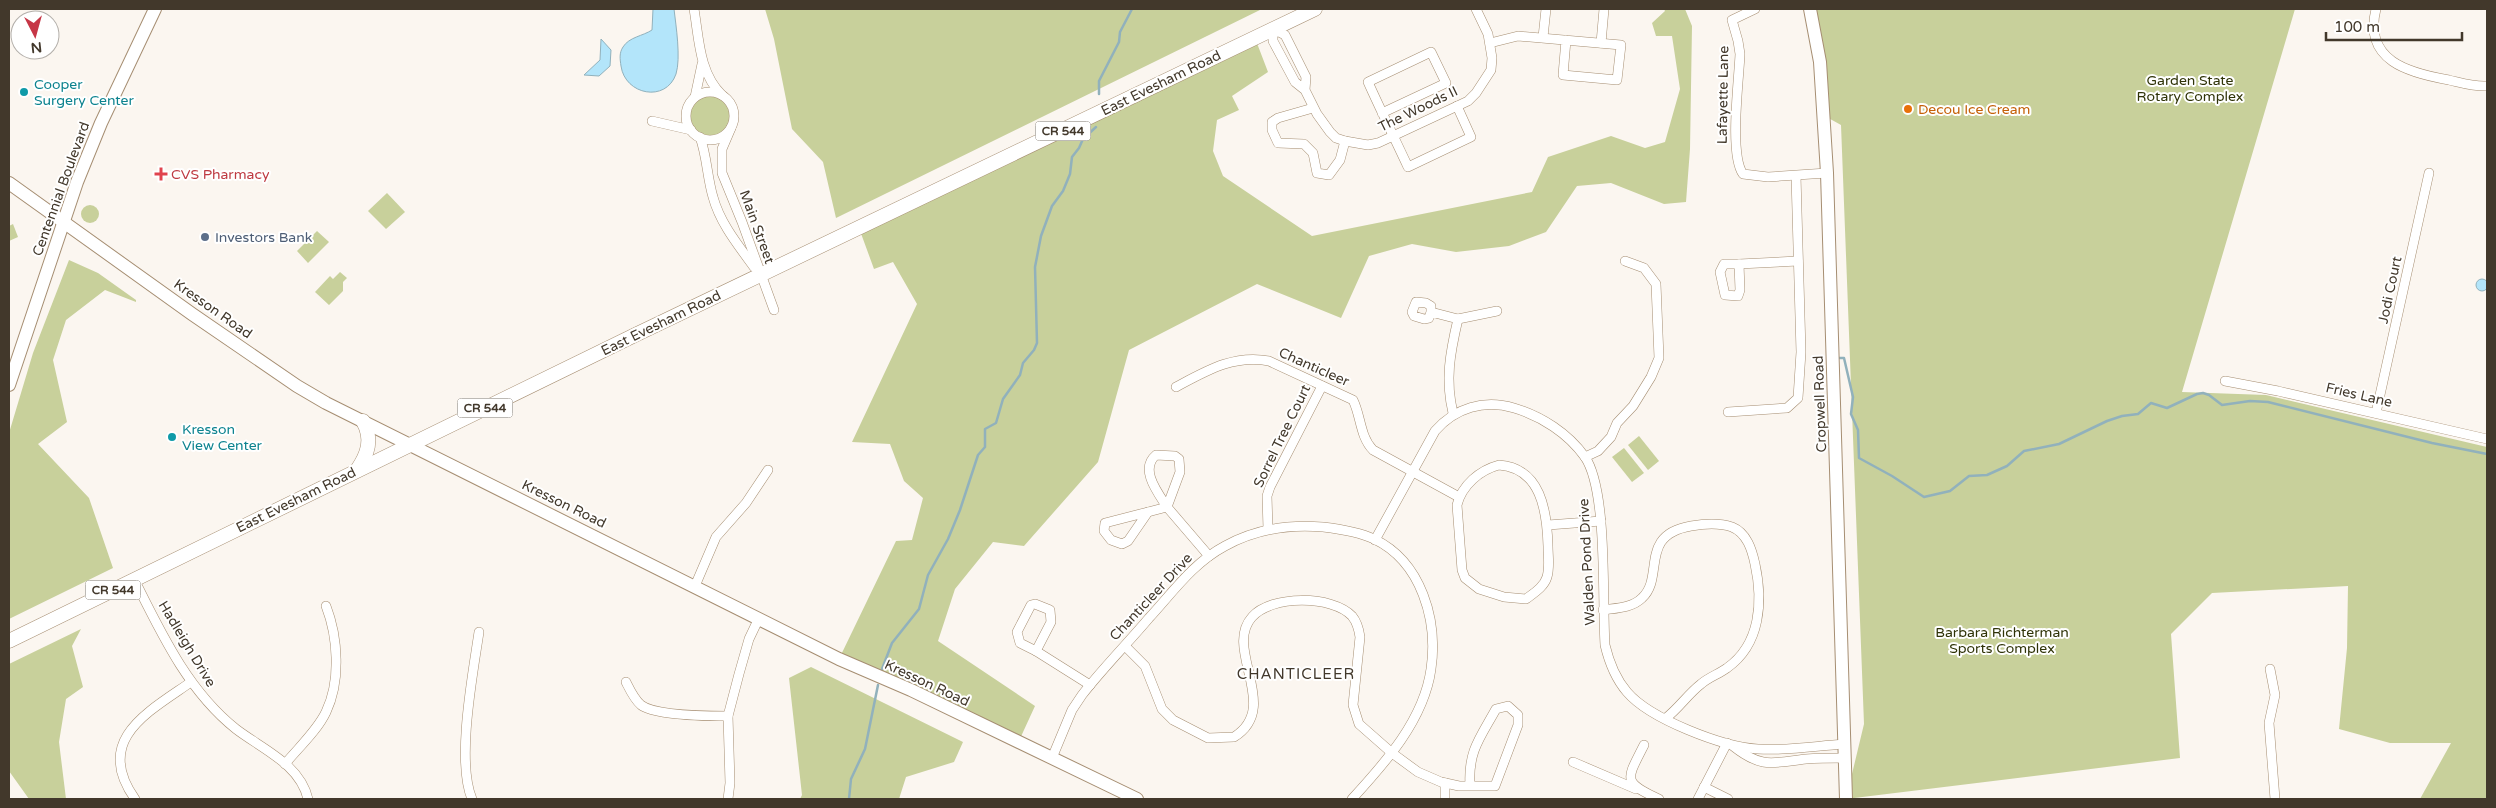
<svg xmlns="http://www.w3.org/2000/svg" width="2496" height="808" font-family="'Varela Round',sans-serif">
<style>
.green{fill:#c8d09b}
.water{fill:#b3e5fa;stroke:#91b1bc}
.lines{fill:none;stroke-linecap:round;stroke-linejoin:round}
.stream{stroke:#91b1bc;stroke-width:2.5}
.street-casing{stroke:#a68e72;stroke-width:10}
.secondary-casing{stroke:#a68e72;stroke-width:14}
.primary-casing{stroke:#a68e72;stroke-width:15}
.street{stroke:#fff;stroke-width:9}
.secondary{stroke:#fff;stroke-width:12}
.primary{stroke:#fff;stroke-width:14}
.culture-dot{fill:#0f9aa8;stroke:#fff;stroke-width:2}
.food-dot{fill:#e8710a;stroke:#fff;stroke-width:2}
.health-dot{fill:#e0444e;stroke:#fff;stroke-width:2}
.service-dot{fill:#5c6f8a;stroke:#fff;stroke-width:2}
.labels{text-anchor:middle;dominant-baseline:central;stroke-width:4;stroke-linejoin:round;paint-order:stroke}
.shield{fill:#fff;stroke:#7b746b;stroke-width:1}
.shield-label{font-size:12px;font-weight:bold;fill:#42382b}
.park-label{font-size:14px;fill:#2f3307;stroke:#fff}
.street-label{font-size:14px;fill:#42382b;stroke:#fff}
.culture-label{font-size:14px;fill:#0d838f;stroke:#fff;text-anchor:start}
.food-label{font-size:14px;fill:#c56008;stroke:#fff;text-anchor:start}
.health-label{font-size:14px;fill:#be3a42;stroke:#fff;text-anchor:start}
.service-label{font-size:14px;fill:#4e5e75;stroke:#fff;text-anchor:start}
.neighbourhood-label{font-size:15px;letter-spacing:1px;fill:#42382b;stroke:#fff}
</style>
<rect width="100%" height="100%" fill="#fbf6f0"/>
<g class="green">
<polygon points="765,9 1262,9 836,218 823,162 792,129 774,39"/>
<polygon points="1664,9 1685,9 1692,26 1690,149 1686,202 1664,204 1611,183 1577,186 1546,232 1509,246 1456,252 1412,244 1369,256 1341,318 1257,284 1129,350 1098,462 1024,546 993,542 955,589 938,641 1035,706 1018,743 839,659 896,541 912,540 923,498 904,481 890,444 852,442 917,304 893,262 874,269 859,228 1255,38 1268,72 1232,96 1239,110 1217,120 1213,151 1223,176 1312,236 1532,192 1548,157 1611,136 1645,148 1665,142 1680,89 1672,36 1656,36 1652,23 1665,11"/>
<polygon points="1810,9 2295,9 2182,392 2266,395 2487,447 2487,799 2420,799 2451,743 2390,743 2339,729 2347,648 2348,586 2212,593 2171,634 2180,758 1846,799 1864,724 1841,125 1823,115"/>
<circle cx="710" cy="116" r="24"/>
<polygon points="387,193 405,212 386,229 368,211"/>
<circle cx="90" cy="214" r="9"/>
<polygon points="13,224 18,237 9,241 9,226"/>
<polygon points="317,231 329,242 308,263 297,251"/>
<polygon points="69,260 98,273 136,300 136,302 105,290 66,320 53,360 67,422 38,444 89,498 113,568 9,619 9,433 33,353"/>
<polygon points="340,272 347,278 343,282 343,291 329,305 315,292 330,276 333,279"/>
<polygon points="1639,436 1659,461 1648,470 1628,445"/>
<polygon points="1624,448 1644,473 1632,482 1612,457"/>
<polygon points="81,629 72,646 83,687 66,699 59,742 66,799 29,799 9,771 9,664"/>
<polygon points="811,667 963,742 954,762 906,777 899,799 800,799 802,795 789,678"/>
</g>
<g class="water">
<path d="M653,9h21c2,17 7,49 2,65 -10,29 -51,21 -55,-8 -1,-7 -2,-13 2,-19 6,-10 20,-11 29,-17z"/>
<polygon points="601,39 611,50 610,66 599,76 584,75 600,60"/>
<circle cx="2482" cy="285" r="6"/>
</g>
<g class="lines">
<g class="stream">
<polyline points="1099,94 1099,81 1119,42 1120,32 1132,9"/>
<polyline points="1838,358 1844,358 1853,397 1851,414 1858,430 1859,458 1892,476 1924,497 1950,491 1969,476 1987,475 2007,466 2024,451 2059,444 2107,421 2122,416 2138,414 2151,403 2167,408 2197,394 2203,393 2209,395 2222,405 2250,401 2268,402 2432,443 2487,454"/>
<polyline points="882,669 892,643 919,609 928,575 948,539 960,510 978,455 985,447 985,429 996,423 1003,399 1020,375 1023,363 1034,350 1037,343 1035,267 1041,236 1052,206 1063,191 1070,174 1072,157 1079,148 1083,139 1096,127"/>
<polyline points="849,799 851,779 865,749 878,685"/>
</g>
<defs>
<g id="street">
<path d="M694,9c5,29 5,64 28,86"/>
<path d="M1755,9l-23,11 6,21 2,13c-1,26 -11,100 3,120l25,3 59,-4"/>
<path d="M2376,9c-13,52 33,64 73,71 13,3 26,7 38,6"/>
<polyline points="1543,37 1546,9"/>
<polyline points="1490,43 1518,36 1621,45 1617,80 1563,75 1566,40"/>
<polyline points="1601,43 1604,9"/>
<polyline points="1305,90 1306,77 1285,35 1273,29 1273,41 1295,82 1305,90 1317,114 1330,132 1336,138 1345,141 1368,145 1378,143 1468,101 1476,93 1491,70 1492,58 1488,34 1476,9"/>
<circle cx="710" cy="116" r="24"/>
<polyline points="695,97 702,64"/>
<polyline points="1313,108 1278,118 1272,122 1272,130 1278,143 1304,144 1313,153 1317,173 1329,175 1340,160 1345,141"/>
<path d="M1382,113l64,-30 -15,-31 -63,30c13,29 27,57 40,85l63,-30 -14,-31"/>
<polyline points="652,121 691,130"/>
<polyline points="731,128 722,149 722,173 742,222 774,310"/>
<path d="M700,137c7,19 7,40 13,60 7,26 25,48 41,70"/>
<polygon points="1724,264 1739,264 1740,290 1738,296 1725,295 1720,272"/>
<polyline points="1739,264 1798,261"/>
<polyline points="1431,312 1429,318 1424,319 1414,316 1412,312 1416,302 1426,303 1431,306 1431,312 1458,319"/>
<polyline points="1458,319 1497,311"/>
<polyline points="2225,381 2278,391 2487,439"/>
<path d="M1176,387c30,-16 58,-33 93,-26l84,39c8,16 7,37 20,50l86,47"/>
<polyline points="1728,412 1787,408 1798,398 1801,352 1796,176"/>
<path d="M1453,413c-8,-33 -3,-60 5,-94"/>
<polyline points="2376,413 2429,173"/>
<path d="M1156,455l19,1 4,3 1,13 -13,35c-9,-14 -28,-38 -11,-52z"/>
<polyline points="1585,457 1598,451 1611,437 1617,423 1633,406 1651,377 1659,358 1656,284 1644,268 1625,261"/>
<path d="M1499,465c42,3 48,46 49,81 0,10 2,21 -1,31 -3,10 -13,16 -21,22l-22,-2 -25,-8 -14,-11 -3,-8 -5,-65c5,-20 23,-35 42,-40z"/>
<polygon points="1148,512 1128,541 1122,544 1111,540 1104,531 1105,523"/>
<polyline points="1148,512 1167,507 1209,556"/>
<polyline points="1548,525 1601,521"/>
<polyline points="1268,529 1267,496 1270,487 1322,386"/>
<path d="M1375,540l60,-109c20,-23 49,-32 79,-23 27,8 54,25 71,49 23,34 17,142 20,188 4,17 10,33 22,47 23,27 96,55 131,57 28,2 57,-3 86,-5"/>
<path d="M134,579c27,54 54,112 102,150 26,20 64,35 72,70"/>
<polyline points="695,586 716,537 746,503 768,470"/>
<polygon points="1035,604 1050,610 1051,622 1036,651 1020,643 1017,632 1031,605"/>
<path d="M1603,610c13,-2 29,-2 39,-12 23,-21 -4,-63 49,-72 12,-2 29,-3 41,1 15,6 20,23 23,37 8,37 6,80 -28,104 -8,6 -18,9 -26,16 -13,10 -22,24 -35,34"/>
<path d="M1125,646l20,20 17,43 11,11 35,18 26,-1c48,-30 -11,-88 18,-120 19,-22 80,-22 100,-1 5,6 7,14 8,21l-7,68 6,19 33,29 26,19 23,10 18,4h36l23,-61v-10l-10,-9 -12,3c-16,29 -28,42 -26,76"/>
<polyline points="1036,651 1090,685"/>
<polyline points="2270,669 2275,695 2269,723 2275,799"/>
<path d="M626,682c4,8 8,17 15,23 14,11 68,11 87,11"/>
<path d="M1644,745c-17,34 -23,37 15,54"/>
<path d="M1733,746c29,23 39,17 73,13 13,-1 26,-1 39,-1"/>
<path d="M1052,758l20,-48 10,-15c21,-27 45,-51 67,-77 24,-26 44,-55 76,-72 31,-17 64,-22 98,-19 17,2 36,5 51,12 48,23 64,82 57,130 -7,51 -46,94 -79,130"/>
<polyline points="1573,762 1636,789"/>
<path d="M285,764c13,-16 32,-33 41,-52 15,-31 12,-75 0,-106"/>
<polyline points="1445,783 1445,799"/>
<polyline points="1704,787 1728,799"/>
<path d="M135,799c-42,-59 13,-87 56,-117"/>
<path d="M472,799c-16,-38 1,-126 7,-167"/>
<polyline points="728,799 730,783 728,716 739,674 749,639 759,618"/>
<polyline points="1698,799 1727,743"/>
</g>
<g id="secondary">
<polyline points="1810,9 1820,62 1827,173 1846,799"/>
<polyline points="9,183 192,314 297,386 326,403 839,659 911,690 1137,799"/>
<polyline points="9,385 77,182 101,123 155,9"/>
</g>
<g id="primary">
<path d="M357,470c11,-16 16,-31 6,-49"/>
<polyline points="9,641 635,335 1315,9"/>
</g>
</defs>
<use href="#street" class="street-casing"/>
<use href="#secondary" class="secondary-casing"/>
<use href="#primary" class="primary-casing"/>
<use href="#street" class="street"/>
<use href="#secondary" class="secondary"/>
<use href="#primary" class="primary"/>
</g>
<g class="culture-dot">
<circle cx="24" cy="92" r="5"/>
<circle cx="172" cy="437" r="5"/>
</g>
<circle class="food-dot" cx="1908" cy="109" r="5"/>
<path class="health-dot" d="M158.5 166.5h5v5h5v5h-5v5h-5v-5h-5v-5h5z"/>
<circle class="service-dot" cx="205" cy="237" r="5"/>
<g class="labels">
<g class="shield">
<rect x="1035.5" y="121.5" width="55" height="19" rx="4"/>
<rect x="457.5" y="398.5" width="55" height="19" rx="4"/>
<rect x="85.5" y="580.5" width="55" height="19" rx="4"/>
</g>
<g class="shield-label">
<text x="1063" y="131">CR 544</text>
<text x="485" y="408">CR 544</text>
<text x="113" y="590">CR 544</text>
</g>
<g class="park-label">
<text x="2190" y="80">Garden State<tspan x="2190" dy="16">Rotary Complex</tspan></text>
<text x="2002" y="632">Barbara Richterman<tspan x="2002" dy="16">Sports Complex</tspan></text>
</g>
<g class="street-label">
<text transform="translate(1161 83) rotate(-26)">East Evesham Road</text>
<text transform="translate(1723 95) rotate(-89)">Lafayette Lane</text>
<text transform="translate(1418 109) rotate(-26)">The Woods II</text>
<text transform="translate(61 189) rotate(-70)">Centennial Boulevard</text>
<text transform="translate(757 227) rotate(70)">Main Street</text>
<text transform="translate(2390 290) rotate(-78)">Jodi Court</text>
<text transform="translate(213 309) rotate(35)">Kresson Road</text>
<text transform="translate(661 323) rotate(-26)">East Evesham Road</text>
<text transform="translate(1314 367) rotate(24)">Chanticleer</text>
<text transform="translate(2359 395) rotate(13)">Fries Lane</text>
<text transform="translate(1820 404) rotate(-92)">Cropwell Road</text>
<text transform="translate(1282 436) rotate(-64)">Sorrel Tree Court</text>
<text transform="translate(296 500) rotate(-26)">East Evesham Road</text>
<text transform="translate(564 504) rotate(26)">Kresson Road</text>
<text transform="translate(1587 562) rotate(-93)">Walden Pond Drive</text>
<text transform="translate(1151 597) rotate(-47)">Chanticleer Drive</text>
<text transform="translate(187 644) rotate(59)">Hadleigh Drive</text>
<text transform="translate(927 683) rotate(25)">Kresson Road</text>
</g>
<g class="culture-label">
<text x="34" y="84">Cooper<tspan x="34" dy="16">Surgery Center</tspan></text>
<text x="182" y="429">Kresson<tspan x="182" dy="16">View Center</tspan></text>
</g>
<g class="food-label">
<text x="1918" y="109">Decou Ice Cream</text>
</g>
<g class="health-label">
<text x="171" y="174">CVS Pharmacy</text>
</g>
<g class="service-label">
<text x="215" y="237">Investors Bank</text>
</g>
<g class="neighbourhood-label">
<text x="1296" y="674">CHANTICLEER</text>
</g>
</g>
<rect width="2496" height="808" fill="none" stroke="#42382b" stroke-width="20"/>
<g transform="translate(35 35) rotate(174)"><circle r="24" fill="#ffffff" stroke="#b3afaa"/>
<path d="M0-4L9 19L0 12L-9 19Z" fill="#c63646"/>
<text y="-8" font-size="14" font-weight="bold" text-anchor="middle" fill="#42382b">N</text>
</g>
<path d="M2326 32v8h136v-8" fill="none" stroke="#42382b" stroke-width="2.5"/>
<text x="2334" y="32" font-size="15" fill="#42382b" stroke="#ffffff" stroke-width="4" paint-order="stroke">100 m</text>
</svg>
